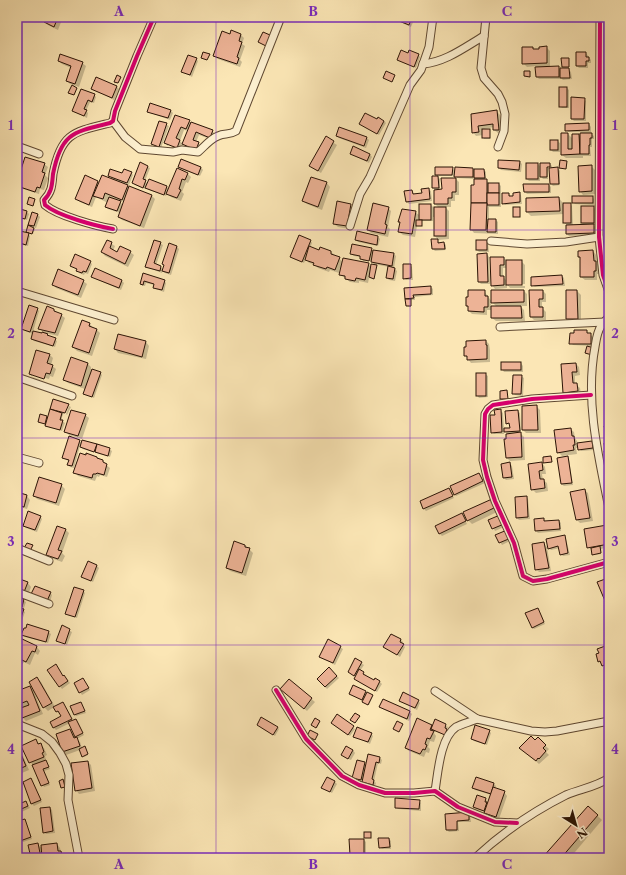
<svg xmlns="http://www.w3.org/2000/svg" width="626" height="875" font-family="'Libre Caslon Text',serif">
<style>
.shadow{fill:#0003;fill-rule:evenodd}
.building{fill:#edb396;stroke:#2b1405}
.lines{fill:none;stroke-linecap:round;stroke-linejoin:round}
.minor-casing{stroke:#5f4831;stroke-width:9}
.minor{stroke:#fcefcf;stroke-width:7}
.cycleway-casing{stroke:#fcefcf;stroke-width:6}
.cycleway{stroke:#d6006c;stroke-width:4}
.grid{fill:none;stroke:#7b2cbf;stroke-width:1;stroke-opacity:0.55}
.neatline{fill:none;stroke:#7b2cbf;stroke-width:1.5}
.grid-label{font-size:13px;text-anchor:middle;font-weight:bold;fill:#7b2cbf}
</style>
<rect width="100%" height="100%" fill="#fbe6b5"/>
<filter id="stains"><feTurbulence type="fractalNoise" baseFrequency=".005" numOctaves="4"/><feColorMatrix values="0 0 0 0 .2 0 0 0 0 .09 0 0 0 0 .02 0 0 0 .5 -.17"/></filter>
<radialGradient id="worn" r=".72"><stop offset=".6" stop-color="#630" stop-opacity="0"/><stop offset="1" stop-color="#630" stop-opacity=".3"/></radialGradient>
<g class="shadow">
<polygon points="47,17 63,17 58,30 48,25 45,22"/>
<polygon points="233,17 249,17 247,22"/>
<polygon points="396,17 419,17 417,22 414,20 411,27 398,21 396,19"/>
<polygon points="241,35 244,38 242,44 245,46 240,60 242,62 240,67 218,59 214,56 231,36"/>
<polygon points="17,40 22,43 17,56"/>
<polygon points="546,47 550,51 550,67 558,67 559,69 568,69 571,72 572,79 563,80 560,77 560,79 539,79 537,77 536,66 527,67 523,63 532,48 535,50 540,50"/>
<polygon points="586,53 591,60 591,63 588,63 588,68 579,68 577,66"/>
<polygon points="418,55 420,57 416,68 398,60"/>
<polygon points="196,59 198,61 192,77 182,71"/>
<polygon points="59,61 82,63 86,66 79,87 70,84 67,81 71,68 62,64"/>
<polygon points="97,79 117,87 119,89 114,100 93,89"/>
<polygon points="560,88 567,88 569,90 569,108 562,108 560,106"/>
<polygon points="94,95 96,97 94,103 90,102 86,111 88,113 87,118 73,111"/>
<polygon points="584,99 586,101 586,121 574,121 572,119"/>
<polygon points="149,111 171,111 173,113 170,120 151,113"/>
<polygon points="496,111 500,115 502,133 498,133 494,130 494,127 484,129 484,130 490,131 490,139 484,139 483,135 476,136 473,132 472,127"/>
<polygon points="176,116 212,131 216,135 213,140 199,135 196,142 202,147 200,150 186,145 186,146 183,144 189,131 184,130 180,141 183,144 181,149 168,144 168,146 165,143"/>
<polygon points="377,120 384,121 386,123 379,135 360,124"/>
<polygon points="160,122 169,126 161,148 152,144"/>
<polygon points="589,124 591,127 591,134 594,136 594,139 592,139 592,147 590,147 591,156 583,156 583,158 566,158 562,155 568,134 573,139 579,135 581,137 581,132 569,132 566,130"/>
<polygon points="340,128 367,138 369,140 366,148 339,138 337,136"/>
<polygon points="326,138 337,145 321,173 310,166"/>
<polygon points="557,141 560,143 560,152 553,152 551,150"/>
<polygon points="351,154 370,154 372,157 369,163"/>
<polygon points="520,162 522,164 521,172 501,170 499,168"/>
<polygon points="44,164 48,167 45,175 48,178 44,190 40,189 39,194 20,188 17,185"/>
<polygon points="141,164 150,168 145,181 148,184 167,187 169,189 188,174 191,177 188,183 186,182 182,192 184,194 181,201 171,197 167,193 166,196 149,190 146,187 145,189 135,185 133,183"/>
<polygon points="538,164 541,167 550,164 552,166 552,169 558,168 560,171 560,185 553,186 551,184 550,165 548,165 548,179 543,179 540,175 540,181 529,181 527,179"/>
<polygon points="591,166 595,170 595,194 583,195 580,191"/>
<polygon points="179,167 201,167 203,170 200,176 181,169"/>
<polygon points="452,168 455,171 473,169 484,170 486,172 486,180 490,184 499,184 501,186 501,207 489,207 489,220 496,220 498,222 498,234 474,233 471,229 475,179 457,178 455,176 438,176 436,174"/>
<path d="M131,173l2,2 -4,10 -5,-3 5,6 22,7 4,4 -11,29 -22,-8 -3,-3 1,-4 -12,-4 -2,-2 2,-4 -12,-6 -4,10 -12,-5 -3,-3 9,-22 13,6 15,-2 -5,-6h14zM117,199l7,3 -1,3z"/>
<polygon points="438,177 440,179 440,190 456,179 459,182 459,195 455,195 455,201 451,201 451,207 445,207 449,211 449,239 438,240 435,236 435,217 433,217 433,221 422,221 422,226 417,226 415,237 403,235 399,232 401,223 399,222 415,212 419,215 418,221 422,221 420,219 431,205 435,209 439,208 435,204 435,190 433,188"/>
<polygon points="312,178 327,183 330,187 322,210 307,204 303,201"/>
<polygon points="524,185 549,185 551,187 551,193 527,194 525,192"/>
<polygon points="428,189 431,191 432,201 409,204 407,202 412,191 414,195 423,194"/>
<polygon points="519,193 521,195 522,204 505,205 503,203 509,194 511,197 514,197"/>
<polygon points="592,197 594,199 594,205 575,204 573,202"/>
<polygon points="559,198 562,202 562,204 570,204 572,206 573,226 584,226 582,223 593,207 595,209 595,225 593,225 596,227 596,235 569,236 567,234 567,225 564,223 564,214 531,216 527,212 527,199"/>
<polygon points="350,204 354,208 350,229 338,227 334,224"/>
<polygon points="388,208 391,211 388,227 390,229 388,237 371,233 368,230"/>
<polygon points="17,209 27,212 29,214 27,220 17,217"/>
<polygon points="38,215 40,217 36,228 32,227 35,229 33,234 28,232 33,228 29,224"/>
<polygon points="17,228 21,232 28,234 30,236 28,246 17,244"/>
<polygon points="358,232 378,237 380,239 378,246 358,242 356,240"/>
<polygon points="310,240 312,243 310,248 320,251 331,252 343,262 368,264 372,268 376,266 374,279 369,278 368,283 359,281 359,283 350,282 341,275 342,268 340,268 339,273 330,270 329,272 318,268 314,264 309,263 306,259 304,263 294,259 292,257"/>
<polygon points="437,240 440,244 444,243 446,245 446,250 435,251 433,249"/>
<polygon points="107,241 115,246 113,251 118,253 130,252 134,255 128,267 105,256 102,252"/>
<polygon points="155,241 163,245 156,265 164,269 170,244 177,247 179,249 171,275 165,273 162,271 162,273 149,268 146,266"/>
<polygon points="486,241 488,243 489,252 479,252 477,250"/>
<polygon points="371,249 374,251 394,254 396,256 394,268 397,271 395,281 389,280 387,278 389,267 374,264 371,261 363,261 361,257 354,256 351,254"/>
<polygon points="593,251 596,255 597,263 599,266 600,274 597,274 597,280 585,280 581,277 581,258 579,257"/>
<polygon points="487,254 489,257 490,284 481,284 479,282"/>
<path d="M491,258h13l3,3h14l4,4v19h-16v2h16v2h-15l-3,-4v4l-12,1 -3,-4zM503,268h4v13l-4,-4z"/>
<polygon points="90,262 92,264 88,274 85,273 84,275 79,273 77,269 71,266"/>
<polygon points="410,265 412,267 413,280 406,280 404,278"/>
<polygon points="95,270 122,281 124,283 121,290 94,278 92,276"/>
<polygon points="144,275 164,281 166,283 164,292 156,289 154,287 155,285 146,283 145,286 143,286 141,284"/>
<polygon points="562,276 564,278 565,286 535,287 532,285"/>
<polygon points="83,281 87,284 81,298 56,288 53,284"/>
<polygon points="431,287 433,289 433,295 415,297 415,300 411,300 411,307 407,306 406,300 408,300 406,298 405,289"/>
<path d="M484,291l8,11 32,-11 3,3v12h-7l4,4 1,11h-29l-4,-3v-8h-5v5l-15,-1 -3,-3v-3l-2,-2v-8zM491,301l6,6h-6z"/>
<polygon points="543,291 546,294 546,302 542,302 542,308 546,312 546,320 534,320 531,317"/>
<polygon points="567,291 577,291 581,295 581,322 571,322 567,319"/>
<polygon points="37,309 39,311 33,332 42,335 43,332 40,329 54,310 65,318 58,336 45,333 50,337 57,341 55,347 34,341 32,339 33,334 25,331 22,329"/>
<polygon points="90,324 93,328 97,330 100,333 92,356 77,351 73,347"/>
<polygon points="586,331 588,334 592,336 592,346 573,345 571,343"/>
<polygon points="486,341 489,344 490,350 490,362 471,363 465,355"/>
<polygon points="146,342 149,346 146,359 118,353 115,349"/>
<polygon points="609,343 609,349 606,347"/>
<polygon points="50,355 53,358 51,365 56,369 53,377 50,376 49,379 32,374 32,377 48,382 33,378 30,374"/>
<polygon points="72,358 88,364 91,367 91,369 100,373 102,375 94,398 84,394 85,389 68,383 64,380"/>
<polygon points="521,363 523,366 523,372 504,372 502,369"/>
<polygon points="576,364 579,367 580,375 575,376 575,384 580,388 581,394 567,396 564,392 562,365"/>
<polygon points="485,374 488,376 488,397 479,398 477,395"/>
<polygon points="521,376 524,378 523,396 515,395 513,393"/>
<polygon points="54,400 68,404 62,417 62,421 65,423 62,431 49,427 47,424 40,422 47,417 49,419"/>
<polygon points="69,406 71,407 67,415 66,414"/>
<polygon points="536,406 540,410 541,433 526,433 522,429"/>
<polygon points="500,410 503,413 504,429 511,428 511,425 507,423 517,411 520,413 521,433 520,433 524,437 525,460 510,461 507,458 505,440 507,440 507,433 504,431 504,434 494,434 492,432 496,416"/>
<polygon points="85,415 89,418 82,439 69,435 66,432"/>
<polygon points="570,429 574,432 575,438 577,441 578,444 591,442 593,444 594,450 581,451 579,448 576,448 577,454 562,456 558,452"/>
<polygon points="79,441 82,443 83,441 109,449 112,451 110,457 83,449 80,446 74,468 70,467 68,465 69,461 63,458"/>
<polygon points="567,457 569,459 573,485 564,486 561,484"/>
<polygon points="97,458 110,468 107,477 100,475 99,477 97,476 95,481 78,476 75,472"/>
<polygon points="542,463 545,467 546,474 542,474 543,480 547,483 548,491 536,493 532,489"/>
<polygon points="510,464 512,466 514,479 506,480 504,478"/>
<polygon points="479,474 485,483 456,496 454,494"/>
<polygon points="61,485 65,489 59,506 37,499 34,495"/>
<polygon points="449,489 454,498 426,511 424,509 421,502"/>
<polygon points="584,490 588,493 593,521 580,523 577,520"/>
<polygon points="17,493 27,496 30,500 27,509 17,506"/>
<polygon points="526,497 528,499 530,519 519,520 517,518"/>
<polygon points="492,500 499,511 472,524 468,520"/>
<polygon points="462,514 467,524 442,536 440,534"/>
<polygon points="500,516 506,526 495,531 490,520"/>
<polygon points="40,517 42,519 37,532 26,528 24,526"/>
<polygon points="543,519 546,522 559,521 561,523 561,531 538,533 536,531"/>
<polygon points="607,526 609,528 609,547 601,549 601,554 594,555 592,550 588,547"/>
<polygon points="58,527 66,530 69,533 62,553 65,556 62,562 51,558 47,555"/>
<polygon points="496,535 512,540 502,545"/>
<polygon points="564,536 566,539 570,555 563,556 561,554 560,548 551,550 549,548"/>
<polygon points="543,543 547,547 551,571 539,572 536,569"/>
<polygon points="245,545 253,553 246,576 230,571 227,568"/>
<polygon points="97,566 99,568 93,582 82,577"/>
<polygon points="17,579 28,583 31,587 28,595 17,591"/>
<polygon points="35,587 50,593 52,595 50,602"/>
<polygon points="83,591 85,593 77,618 68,615 66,613"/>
<polygon points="17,597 26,602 24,608 17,605"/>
<polygon points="17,608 25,612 17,634"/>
<polygon points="538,609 545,624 534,629 532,627"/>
<polygon points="62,627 72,632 67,645 57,640"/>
<polygon points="48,632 51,634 48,643 25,637 23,635"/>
<polygon points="392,635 401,640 403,642 402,644 405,647 400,657 385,647"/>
<polygon points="21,640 37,647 40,651 38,655 35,653 30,665 24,662 22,665 17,663 17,648"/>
<polygon points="328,640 343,649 335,665 322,658"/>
<polygon points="608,646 609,647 609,666 605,667 599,661 600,654"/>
<polygon points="356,660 364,665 360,671 366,675 365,676 374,682 380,682 382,684 377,692 357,680 356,677 349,672"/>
<polygon points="56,665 63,677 66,678 70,683 62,689 48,670"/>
<polygon points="329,669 339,678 327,689 318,679"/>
<path d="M37,678l4,4 14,25 8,-4 10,18 4,1 7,13 -7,4 3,3 2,6h3l3,7 -4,2 -4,-7 -14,5 -3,-4 7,-21 5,5 -5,-12 -14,7 -2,-2 8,-11 -2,-4 -1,1 -5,-7 -6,4 -4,-4 -9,-16 -1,1 9,22 -17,7 -3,-3 -1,-9 -5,-6v-11l13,-5 4,4zM74,733l4,5 -3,1z"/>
<polygon points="289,680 315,702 307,711 285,693"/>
<polygon points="85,682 90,690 82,695 75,684"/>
<polygon points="365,692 373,696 369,705 350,693"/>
<polygon points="383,700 410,712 412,714 409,721 383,709 381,707"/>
<polygon points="400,701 418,701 420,703 417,710"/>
<polygon points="81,703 86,713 76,716 74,714"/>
<polygon points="337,716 355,729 350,736 334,725"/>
<polygon points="315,719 320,722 317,728 313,726"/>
<polygon points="417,720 433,727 436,721 448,727 447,730 449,732 447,736 435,731 434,733 436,736 434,742 430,741 428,747 430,749 429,753 426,752 424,757 409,751 406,748"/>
<polygon points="258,725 277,727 279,729 275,736"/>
<polygon points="489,731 491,733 487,745 474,741 472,739"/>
<polygon points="371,734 373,736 370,744 354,736"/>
<polygon points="538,739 549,749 546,752 549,755 539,764 524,751"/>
<polygon points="36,741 44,748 47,755 45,756 46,760 45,761 50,769 44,771 50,785 44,787 23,747"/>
<polygon points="17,742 29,770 17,775"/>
<polygon points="353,750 355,753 351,760 344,757"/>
<polygon points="380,758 382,760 381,764 378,763 374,781 376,783 375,786 365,784 363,781 356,779 353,777 365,763 367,766"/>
<polygon points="88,762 91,765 95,791 79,794 76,790"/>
<polygon points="476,778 494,784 496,786 495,789 504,792 507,796 499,819 489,816 485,812 476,809 474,807 485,799 489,803 492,795 475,790 473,788"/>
<polygon points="31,779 42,802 34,806 32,804 24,782"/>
<polygon points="334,781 337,784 332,793 323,788"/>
<polygon points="419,801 421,803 421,811 398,809 396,807"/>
<polygon points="26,802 30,808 17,814 17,806"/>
<polygon points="588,807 602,820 570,858 544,858"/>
<polygon points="50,808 52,810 55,833 46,834 44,832"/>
<polygon points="446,815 470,815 471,822 458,822 459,831 449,832 447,830"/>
<polygon points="24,820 26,822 32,839 23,842 21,840 17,829 17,822"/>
<polygon points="389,839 391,841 391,849 382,849 380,847"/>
<polygon points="364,840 366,842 366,856 353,856 351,854"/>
<polygon points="38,844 40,847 57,844 60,848 61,852 65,855 65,858 32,858"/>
</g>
<g class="building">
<polygon points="46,17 58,17 54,27 44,22"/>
<polygon points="395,17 416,17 415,20 411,19 409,25 394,19"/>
<polygon points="231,30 241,34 239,41 242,42 237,57 239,58 237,64 213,56 222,31 230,34"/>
<polygon points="263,32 270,35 266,46 258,42"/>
<polygon points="547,46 547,63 522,64 522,47 533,47 533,49 539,49 539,47"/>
<polygon points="401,50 408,53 409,50 419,54 414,67 397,60"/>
<polygon points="203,52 210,54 207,60 201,58"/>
<polygon points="576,52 586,52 586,57 589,57 589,61 586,61 586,66 576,66"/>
<polygon points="60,54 83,62 75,84 66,81 71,66 58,61"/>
<polygon points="188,55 197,58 190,75 181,72"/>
<polygon points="561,58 569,58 569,67 562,67"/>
<polygon points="559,66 559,77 536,77 535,67"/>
<polygon points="560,68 569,68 570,78 560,78"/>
<polygon points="386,71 395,75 392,82 383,78"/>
<polygon points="524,71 530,71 530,77 524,76"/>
<polygon points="117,75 121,77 118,83 114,82"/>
<polygon points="96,77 117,86 112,98 91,89"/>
<polygon points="72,85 77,88 74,95 68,93"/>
<rect x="559" y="87" width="8" height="20"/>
<polygon points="81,89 95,94 92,102 88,100 84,109 87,110 84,116 72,111"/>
<polygon points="571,97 585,98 584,119 571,119"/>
<polygon points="150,103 171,110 168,118 147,112"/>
<polygon points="497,110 499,130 493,130 493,124 478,126 479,132 472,133 471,114"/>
<polygon points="365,113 377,119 378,117 384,121 377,134 359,124"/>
<polygon points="175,115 190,120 186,129 181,127 176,138 180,140 177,148 164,143"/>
<polygon points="159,121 167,123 159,147 151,144"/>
<polygon points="191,122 213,130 210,138 196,132 193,140 199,142 196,150 182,144"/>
<polygon points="589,123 589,130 565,131 565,124"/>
<polygon points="339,127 367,137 364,146 336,136"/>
<rect x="482" y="129" width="8" height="9"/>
<polygon points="561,133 568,133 568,149 572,149 572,134 579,134 580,154 561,155"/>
<polygon points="580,133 592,133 592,138 590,138 590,145 589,145 589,154 580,154"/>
<polygon points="326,136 334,141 318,171 309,166"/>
<rect x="550" y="140" width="8" height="10"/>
<polygon points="353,146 370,154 367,161 350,154"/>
<polygon points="25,157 45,163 42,172 45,173 40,188 37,187 35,192 17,186 17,182"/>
<polygon points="181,159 201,167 198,175 178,167"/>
<polygon points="498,160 520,161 519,170 498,168"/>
<polygon points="560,160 567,161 566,169 559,168"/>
<polygon points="140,162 148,166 143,179 146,180 143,188 132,183"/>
<rect x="526" y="163" width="12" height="16"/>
<polygon points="540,163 550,163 550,167 547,167 547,177 540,177"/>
<polygon points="592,165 592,191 579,192 578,166"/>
<polygon points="435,167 453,167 452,175 435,175"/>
<polygon points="455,167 473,168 473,177 454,177"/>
<polygon points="558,167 559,184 550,184 549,168"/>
<polygon points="177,168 188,173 185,180 182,179 179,189 181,190 177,198 166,194"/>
<polygon points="110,169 122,173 124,169 132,172 127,183 108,176"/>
<polygon points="474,169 484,169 485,178 474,178"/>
<polygon points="85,175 98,181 89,205 75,199"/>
<polygon points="102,175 128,185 122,200 105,193 103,199 93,196"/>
<polygon points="432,176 438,176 439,188 432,188"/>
<polygon points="311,177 327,182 318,207 302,201"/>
<polygon points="441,178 456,178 456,192 452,192 452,198 448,198 448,204 434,204 434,190 442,189"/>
<polygon points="149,179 167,186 164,195 145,188"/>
<polygon points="474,179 487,179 487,203 471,203 471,185 474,185"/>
<rect x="488" y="183" width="11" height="10"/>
<polygon points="523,184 549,184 549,192 524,192"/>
<polygon points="129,186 152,195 140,226 118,217"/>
<polygon points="429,188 430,199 406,202 404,191 412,190 413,194 422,193 421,189"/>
<polygon points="520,192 520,202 502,204 502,193 509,193 509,196 513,196 513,193"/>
<rect x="487" y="193" width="12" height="12"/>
<rect x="572" y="196" width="21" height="7"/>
<polygon points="29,197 35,199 33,206 27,204"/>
<polygon points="109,197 121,201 117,211 105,207"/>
<polygon points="559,197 560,211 526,212 526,198"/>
<polygon points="337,201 351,204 347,226 333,224"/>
<polygon points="373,203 389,207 385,224 387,225 385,234 367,230"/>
<polygon points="471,203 487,203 486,230 470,230"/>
<rect x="563" y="203" width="8" height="20"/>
<rect x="419" y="204" width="12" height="16"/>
<rect x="581" y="206" width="13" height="17"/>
<rect x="434" y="207" width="12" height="29"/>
<rect x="513" y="207" width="7" height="10"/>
<polygon points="17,208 27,211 25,219 17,217"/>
<polygon points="402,209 416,211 412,234 398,232 400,222 398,222"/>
<polygon points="32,212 38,214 34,226 28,225"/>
<polygon points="488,219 496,219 496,232 487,232"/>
<rect x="416" y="220" width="6" height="6"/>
<polygon points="594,224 594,233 566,234 566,225"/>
<polygon points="28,225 34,228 32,234 26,232"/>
<polygon points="20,231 29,233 26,245 17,242"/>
<polygon points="357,231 378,236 377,245 355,240"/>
<polygon points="299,235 311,240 302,262 290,257"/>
<polygon points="431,239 438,239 438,243 444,242 445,249 432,249"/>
<polygon points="107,240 112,242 110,248 117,252 120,246 131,251 125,264 101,252"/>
<polygon points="154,240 161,242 154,263 161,266 160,271 145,267"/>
<rect x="476" y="240" width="11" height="10"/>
<polygon points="169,243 177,246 169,273 162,271 164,265 162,264"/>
<polygon points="607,243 609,244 609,260 606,260"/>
<polygon points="352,244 372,248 369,261 360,259 360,256 350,254"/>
<polygon points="309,246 319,250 320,247 331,251 331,254 340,257 335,270 327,267 326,269 313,265 314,263 305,260"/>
<polygon points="373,250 394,253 392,266 371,262"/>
<polygon points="593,250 594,261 596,261 596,271 594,271 594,277 580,277 580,257 578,257 578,251"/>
<polygon points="487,253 488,282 478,282 477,254"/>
<polygon points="75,254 91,261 86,272 83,271 82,273 76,271 77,269 70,266"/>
<polygon points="490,257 504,257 504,265 500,265 500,276 504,276 504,285 491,286"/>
<polygon points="343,258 369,263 365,280 356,278 355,281 345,279 345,276 339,275"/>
<rect x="506" y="260" width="16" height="25"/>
<polygon points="371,264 377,265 374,279 369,277"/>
<polygon points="403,264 411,264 411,278 403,279"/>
<polygon points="388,266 395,268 393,279 386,278"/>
<polygon points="95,268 122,280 119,288 91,277"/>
<polygon points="58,269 84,280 78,295 52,285"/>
<polygon points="143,273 165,280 162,290 153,288 154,284 144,281 143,285 140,284"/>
<polygon points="562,275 563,284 531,286 531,277"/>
<polygon points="431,286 431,294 413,295 414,298 405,299 404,288"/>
<polygon points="468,290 485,290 485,296 488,296 488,307 484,307 484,312 468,311 468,306 466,306 466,297 468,297"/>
<polygon points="491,290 524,290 524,302 491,303"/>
<polygon points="529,290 543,290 543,299 539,299 539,307 543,307 543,317 530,317"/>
<polygon points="566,290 577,290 578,319 566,319"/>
<polygon points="405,299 411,299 411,306 406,306"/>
<polygon points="29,305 38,308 30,332 21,329"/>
<polygon points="47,306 54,309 54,311 62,314 55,333 38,329"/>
<polygon points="491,306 521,306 522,318 491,318"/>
<polygon points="82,320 90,323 89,326 97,329 89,353 72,347"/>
<polygon points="574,330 587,330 587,333 591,333 591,344 569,344 570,333 574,333"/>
<polygon points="33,331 42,333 42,332 48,334 47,335 56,338 53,346 31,339"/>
<polygon points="118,334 146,341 142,357 114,349"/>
<polygon points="486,340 486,345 487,345 487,359 467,360 467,356 464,356 464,347 466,347 466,341"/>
<polygon points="587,346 594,348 592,355 585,353"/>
<polygon points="36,350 50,354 47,363 53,365 50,374 46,373 44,379 29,374"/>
<polygon points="71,357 88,363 81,386 63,380"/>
<rect x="501" y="362" width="20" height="8"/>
<polygon points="576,363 577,372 572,372 573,383 577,383 578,391 563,393 561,364"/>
<polygon points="92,369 101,372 92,397 83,394"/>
<rect x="476" y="373" width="10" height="23"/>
<polygon points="513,375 522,375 521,394 512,394"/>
<polygon points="507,390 508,399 500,399 500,391"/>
<polygon points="53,399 69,404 65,413 50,409"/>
<polygon points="537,405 538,430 522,430 522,406"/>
<polygon points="50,409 62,413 60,420 63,420 60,430 45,426"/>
<polygon points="501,409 502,432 491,433 490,415 495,415 494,410"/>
<polygon points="71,410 86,414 78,436 64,432"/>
<polygon points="518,410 520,431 504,432 504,428 510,428 509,423 506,424 505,411"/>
<polygon points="40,414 47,416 45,424 38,422"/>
<polygon points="609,424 609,432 606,433 604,426"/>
<polygon points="571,428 572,436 574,436 575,445 573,445 574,450 557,453 554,430"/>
<polygon points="521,432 522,457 506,458 504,439 506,439 506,434"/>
<polygon points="69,436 80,440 72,466 67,465 69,460 62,458"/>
<polygon points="82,440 97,444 94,452 80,447"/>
<polygon points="592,441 593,448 578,450 577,443"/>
<polygon points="604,443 609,443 609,449 605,449"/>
<polygon points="97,444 110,448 108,456 95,452"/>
<polygon points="609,450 609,458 606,459 604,451"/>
<polygon points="80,453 86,455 86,453 97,457 97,458 103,460 103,462 107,464 104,475 97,473 96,474 93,474 92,478 73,473"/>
<polygon points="551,456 552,462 543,463 543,457"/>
<polygon points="568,456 572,483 561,484 557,458"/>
<polygon points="510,462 512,477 503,478 501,464"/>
<polygon points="542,462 543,470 539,471 540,479 544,479 545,488 531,490 528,464"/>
<polygon points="609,462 609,472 606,473 604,463"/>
<polygon points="479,473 483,481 454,495 450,486"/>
<polygon points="39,477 62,484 56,503 33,496"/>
<polygon points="449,488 453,496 423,509 420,501"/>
<polygon points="585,489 590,518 576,520 570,492"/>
<polygon points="17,492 27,495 24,507 17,505"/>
<polygon points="527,496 528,517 516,518 515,497"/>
<polygon points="492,499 496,507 467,521 463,512"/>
<polygon points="28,511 41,516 35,530 23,526"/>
<polygon points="462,513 466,521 439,534 435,526"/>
<polygon points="500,515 504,524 492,529 488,520"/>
<polygon points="544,518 544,521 559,520 560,529 535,531 534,519"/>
<polygon points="607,525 609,544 587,548 584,529"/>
<polygon points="57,526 66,529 58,550 62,551 58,559 46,555"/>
<polygon points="507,530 511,538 499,543 495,535"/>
<polygon points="565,535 568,553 560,555 558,546 548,549 546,539"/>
<polygon points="234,541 245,545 245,547 250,548 242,573 226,568"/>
<polygon points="544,542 549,568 535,570 532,544"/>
<polygon points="27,543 33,545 30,551 24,548"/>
<polygon points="600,546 601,553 592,555 591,548"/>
<polygon points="88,561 97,565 91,581 81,577"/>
<polygon points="17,578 28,582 24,592 17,590"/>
<polygon points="608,578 609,580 609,599 605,601 597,582"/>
<polygon points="35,586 51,592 47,601 31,594"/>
<polygon points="74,587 84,590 75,617 65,614"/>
<polygon points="17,596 24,599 22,607 17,605"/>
<polygon points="17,607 24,609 17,628"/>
<polygon points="538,608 544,622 532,628 525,613"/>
<polygon points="27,624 49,631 46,642 21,635 24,628 26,628"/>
<polygon points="62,625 70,629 65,644 56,641"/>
<polygon points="391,634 401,639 400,642 404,644 397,655 383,647"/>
<polygon points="20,638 37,646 35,652 32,651 26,662 20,659 19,662 17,662 17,645"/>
<polygon points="328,639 341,646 333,663 319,657"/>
<polygon points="608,645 609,663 602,666 600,661 598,662 596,654 599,653 597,649"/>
<polygon points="355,658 362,662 354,676 348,672"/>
<polygon points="56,664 63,676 64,675 68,681 59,687 47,670"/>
<polygon points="329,667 337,676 325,687 317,679"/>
<polygon points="359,669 364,672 363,674 374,680 375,678 380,681 375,691 354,679"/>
<polygon points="37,677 52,703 43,708 29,682"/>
<polygon points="83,678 89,688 79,693 74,683"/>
<polygon points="289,679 312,698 304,709 280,689"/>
<polygon points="353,685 366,691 362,700 349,694"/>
<polygon points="30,686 40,711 22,718 18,709 29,705 27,701 17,705 17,691"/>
<polygon points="367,692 373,695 368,705 362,702"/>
<polygon points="403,692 419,700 415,708 399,701"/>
<polygon points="383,699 410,711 407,719 379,707"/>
<polygon points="63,702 72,719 53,728 50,722 61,716 58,711 56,712 53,707"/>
<polygon points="81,702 85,711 74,715 70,706"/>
<polygon points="355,713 360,716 355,723 350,720"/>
<polygon points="337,714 354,726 348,735 331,723"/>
<polygon points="261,717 278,727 273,735 257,725"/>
<polygon points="315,718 320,721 316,728 311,725"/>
<polygon points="417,718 432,725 430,730 434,731 430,739 427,738 425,744 427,745 425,750 423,749 420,754 405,748"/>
<polygon points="76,719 83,733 75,737 68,722"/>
<polygon points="435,719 446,724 445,728 447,729 445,735 431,729"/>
<polygon points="397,721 403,724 399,732 393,729"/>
<polygon points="475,725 490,730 485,744 471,739"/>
<polygon points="357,727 372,733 368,742 353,737"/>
<polygon points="70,729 74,738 77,737 80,746 62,752 56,734"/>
<polygon points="310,730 318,734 315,740 307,736"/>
<polygon points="531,736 535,740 538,737 546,745 543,748 546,751 539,759 538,758 536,761 519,748"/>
<polygon points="36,739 38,744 41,743 44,752 42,753 44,757 29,763 21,746"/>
<polygon points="17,745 26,766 17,770"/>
<polygon points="85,746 88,754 82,757 79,749"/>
<polygon points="346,746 353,750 348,759 341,755"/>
<polygon points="368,754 380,757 379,763 376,762 372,779 374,780 373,785 362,782"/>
<polygon points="46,760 49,767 43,769 49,783 41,786 32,765"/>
<polygon points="357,760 365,762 361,780 352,778"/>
<polygon points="88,761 92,788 75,791 71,763"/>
<polygon points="327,777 335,781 330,792 321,788"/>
<polygon points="476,777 494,783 491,794 472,788"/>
<polygon points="31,778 41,800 31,804 23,782"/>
<polygon points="63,779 65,787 61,788 59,781"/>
<polygon points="493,787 505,791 496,817 484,813"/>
<polygon points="477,795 486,798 485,802 487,802 484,811 473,807"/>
<polygon points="395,798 420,800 419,809 395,808"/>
<polygon points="26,801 28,806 17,811 17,805"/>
<polygon points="588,806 598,815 561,858 542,858"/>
<polygon points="50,807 53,831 43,833 40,808"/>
<polygon points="469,812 469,820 457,821 457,830 446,830 445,814"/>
<polygon points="25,819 31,837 20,841 17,833 17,821"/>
<rect x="364" y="832" width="7" height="6"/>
<polygon points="378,838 389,838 390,847 379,848"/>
<polygon points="349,839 364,839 364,854 350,855"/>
<polygon points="38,843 41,858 31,858 28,845"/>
<polygon points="57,843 58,851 61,851 63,858 42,858 41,845"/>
<polygon points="298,856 332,857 332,858 298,858"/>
</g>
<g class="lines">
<defs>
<g id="minor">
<polyline points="486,17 481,68 484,78 498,94 502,102 505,114 504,131 498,147"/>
<polyline points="600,17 599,237 603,275 609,292"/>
<path d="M423,64c23,-2 42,-17 61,-28"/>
<path d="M113,121l12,16 15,12 33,3 9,-2 16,2c6,-5 12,-13 20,-16 7,-4 10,0 18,-5l45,-114"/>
<polyline points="17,146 39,154"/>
<polyline points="350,226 360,194 370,177 410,85 421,70 429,47 433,17"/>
<path d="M113,229c-17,-3 -55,-13 -68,-24l-1,-5c8,-8 8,-15 9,-26 8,-41 20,-42 57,-51l3,-2 2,-10 22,-55 17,-39"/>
<polyline points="491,241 527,244 566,242 599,237"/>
<polyline points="17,291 114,320"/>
<path d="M609,317c-3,3 -6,6 -8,9 -4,6 -5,15 -6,21 -10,53 3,108 14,161"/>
<polyline points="500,327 605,322"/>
<polyline points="17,377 72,396"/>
<polyline points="591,395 532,399 493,405 488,409 485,414 483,460 487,477 495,501 514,543 523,576 533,581 547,579 609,562"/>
<polyline points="17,457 39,463"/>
<polyline points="17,548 49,561"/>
<polyline points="17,592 49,604"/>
<polyline points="276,690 306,739 342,776 359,785 385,793 414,793 435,791 458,807 495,822 517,823"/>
<polyline points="435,691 477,719 531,731 545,732 557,731 609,721"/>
<polyline points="17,724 42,734 52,742 60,753 66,764 69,775 68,800 79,858"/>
<path d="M435,791c3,-18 5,-53 21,-64 6,-3 14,-5 21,-8"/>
<path d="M475,858c28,-26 57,-46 91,-63 14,-6 30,-8 43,-17"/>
</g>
</defs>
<use href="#minor" class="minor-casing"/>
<use href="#minor" class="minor"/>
<defs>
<g id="cycleway">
<polyline points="600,17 599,237 603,275 609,292"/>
<path d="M113,229c-17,-3 -55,-13 -68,-24l-1,-5c8,-8 8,-15 9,-26 8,-41 20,-42 57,-51l3,-2 2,-10 22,-55 17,-39"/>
<polyline points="591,395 532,399 493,405 488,409 485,414 483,460 487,477 495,501 514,543 523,576 533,581 547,579 609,562"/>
<polyline points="276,690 306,739 342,776 359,785 385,793 414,793 435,791 458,807 495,822 517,823"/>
</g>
</defs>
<use href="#cycleway" class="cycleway-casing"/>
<use href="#cycleway" class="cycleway"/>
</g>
<path class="grid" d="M216,17v841M410,17v841M17,230h592M17,438h592M17,645h592"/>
<rect width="626" height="875" fill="none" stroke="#fbe6b5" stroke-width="44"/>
<g transform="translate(576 825) rotate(143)" stroke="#fcefcf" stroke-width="3" paint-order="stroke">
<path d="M0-3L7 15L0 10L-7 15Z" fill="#2b1405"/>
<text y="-6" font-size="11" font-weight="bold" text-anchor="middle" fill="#2b1405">N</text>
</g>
<rect x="22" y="22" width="582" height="831" class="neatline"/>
<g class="grid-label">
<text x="119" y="16">A</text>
<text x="313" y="16">B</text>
<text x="507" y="16">C</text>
<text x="11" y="130">1</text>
<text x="615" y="130">1</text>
<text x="11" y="338">2</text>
<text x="615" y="338">2</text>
<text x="11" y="546">3</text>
<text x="615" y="546">3</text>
<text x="11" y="754">4</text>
<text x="615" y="754">4</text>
<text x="119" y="869">A</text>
<text x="313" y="869">B</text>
<text x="507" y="869">C</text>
</g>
<rect width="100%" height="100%" filter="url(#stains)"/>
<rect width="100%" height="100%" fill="url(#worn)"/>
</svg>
